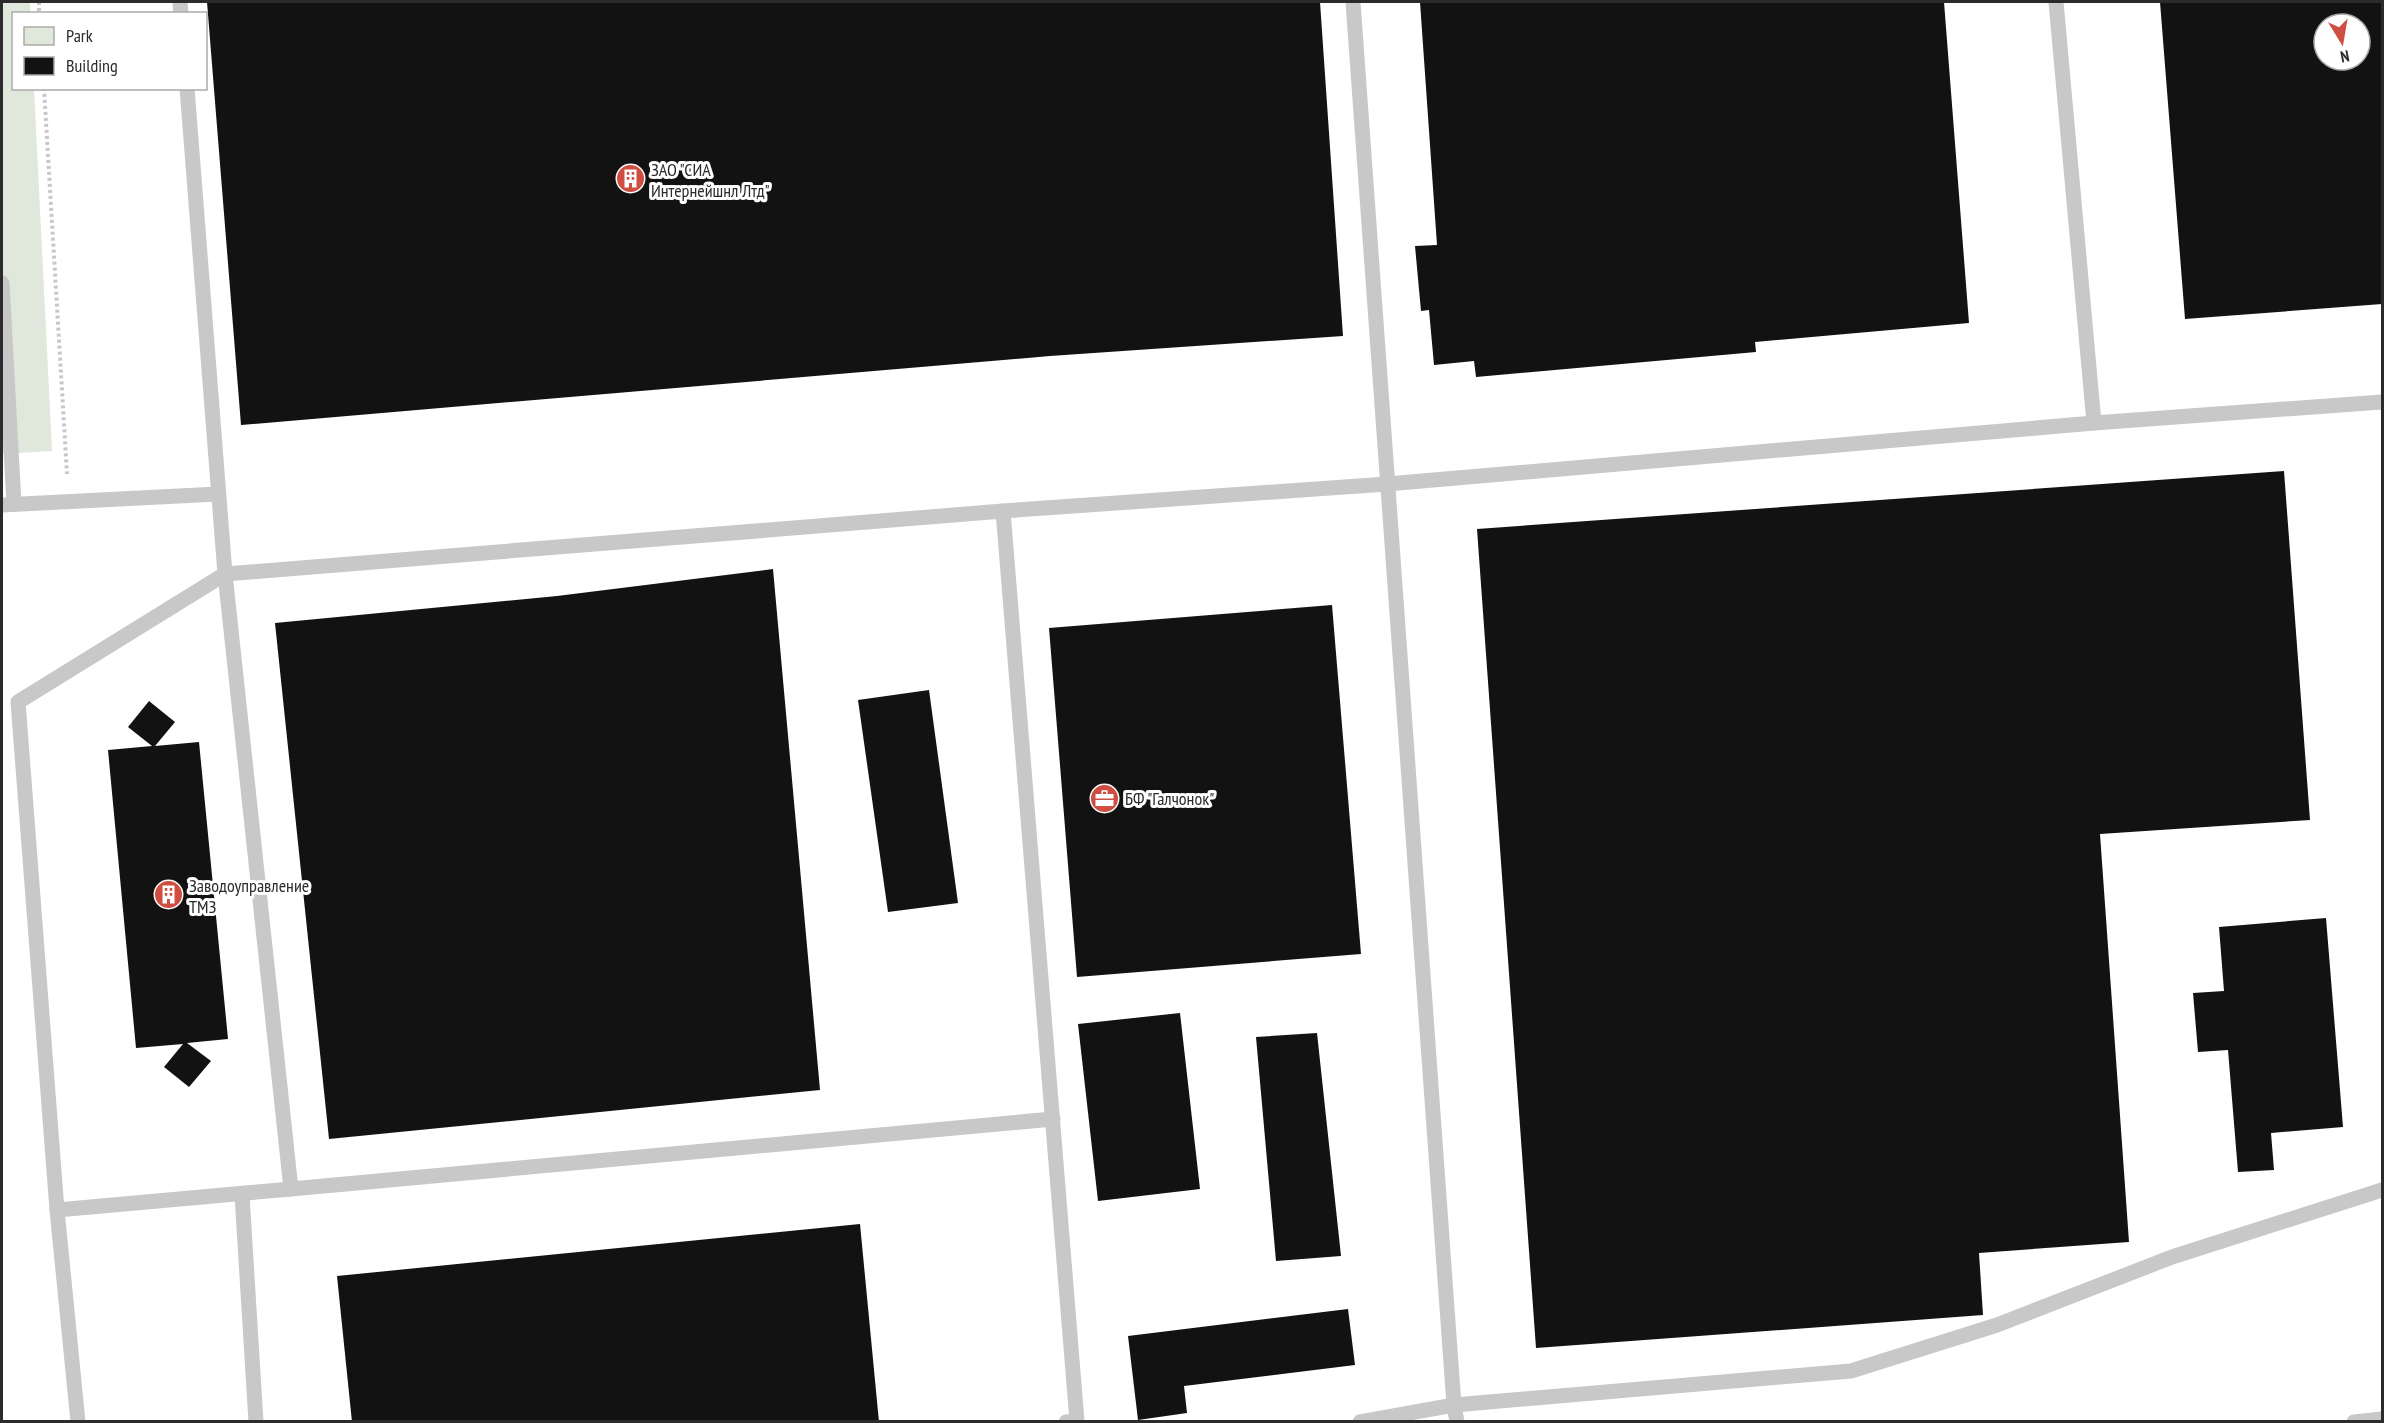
<svg xmlns="http://www.w3.org/2000/svg" width="2384" height="1423" font-family="'PT Sans Narrow',sans-serif">
<style>
.green{fill:#dfe8da}
.building{fill:#121212;fill-rule:evenodd}
.lines{fill:none;stroke-linecap:round;stroke-linejoin:round}
.path{stroke:#c8c8c8;stroke-width:4;stroke-dasharray:3 3;stroke-linecap:butt}
.service{stroke:#c8c8c8;stroke-width:15}
.labels{text-anchor:middle;dominant-baseline:central;stroke-width:6;stroke-linejoin:round;paint-order:stroke}
.poi-label{font-size:18px;fill:#2b2b2b;stroke:#fff;text-anchor:start}
</style>
<rect width="100%" height="100%" fill="#fff"/>
<polygon class="green" points="2,2 30,2 30,13 14,14 14,88 34,89 52,451 2,454"/>
<g class="building">
<polygon points="207,2 1320,2 1343,336 1050,356 241,425"/>
<polygon points="1420,2 1944,2 1969,323 1755,342 1756,352 1476,377 1474,361 1434,365 1429,310 1421,311 1415,246 1437,245"/>
<path d="M2160,2h222v302l-197,15zM2324,24h36v36h-36z"/>
<polygon points="2284,471 2310,820 2100,834 2129,1242 1979,1253 1983,1315 1536,1348 1477,529"/>
<polygon points="773,569 820,1090 329,1139 275,623 557,596"/>
<polygon points="1332,605 1361,954 1077,977 1049,628"/>
<polygon points="929,690 958,903 888,912 858,700"/>
<polygon points="149,701 175,722 155,746 199,742 228,1039 187,1043 211,1061 189,1087 164,1067 183,1044 136,1048 108,750 152,746 128,727"/>
<polygon points="2326,918 2343,1127 2271,1133 2274,1170 2238,1172 2228,1050 2198,1052 2193,993 2224,991 2219,927"/>
<polygon points="1180,1013 1200,1189 1098,1201 1078,1024"/>
<polygon points="1317,1033 1341,1256 1276,1261 1256,1037"/>
<polygon points="860,1224 879,1422 352,1422 337,1276"/>
<polygon points="1348,1309 1355,1365 1184,1386 1187,1413 1138,1420 1128,1336"/>
</g>
<g class="lines">
<g class="path">
<polyline points="39,2 39,14"/>
<polyline points="44,88 67,474"/>
</g>
<g class="service">
<polyline points="180,2 181,14"/>
<polyline points="1353,2 1454,1405 1360,1422"/>
<polyline points="2056,2 2094,423"/>
<polyline points="2,283 14,504"/>
<polyline points="2,505 218,494"/>
<polyline points="1003,511 1077,1421 1066,1422"/>
<polyline points="291,1189 1053,1119"/>
<polyline points="242,1195 256,1422"/>
<polyline points="57,1210 18,702 225,574 187,88"/>
<polyline points="78,1422 57,1210 291,1189 225,574 1003,511 1387,484 2094,423 2382,402"/>
<polyline points="1457,1422 1454,1405 1851,1371 1997,1325 2172,1257 2382,1190"/>
<polyline points="2354,1422 2382,1419"/>
</g>
</g>
<defs>
<symbol id="building-disc" viewBox="-11 -11 22 22"><circle r="9.5" fill="#ce4f42" stroke="#fff"/><path d="M-4-6H4V6H1V3H-1V6H-4ZM-2.5-4.3h1.7v1.8h-1.7ZM.8-4.3h1.7v1.8H.8ZM-2.5-1h1.7V.8h-1.7ZM.8-1h1.7V.8H.8Z" fill="#fff"/></symbol>
<symbol id="office-disc" viewBox="-11 -11 22 22"><circle r="9.5" fill="#ce4f42" stroke="#fff"/><path d="M-6-3h4V-5.5h4V-3h4V5H-6ZM-1-4.5V-3h2v-1.5ZM-6 0V1H6V0Z" fill="#fff"/></symbol>
</defs>
<g fill-rule="evenodd">
<use href="#building-disc" x="614" y="162" width="33" height="33"/>
<use href="#office-disc" x="1088" y="782" width="33" height="33"/>
<use href="#building-disc" x="152" y="878" width="33" height="33"/>
</g>
<g class="labels">
<g class="poi-label">
<text x="651" y="169">ЗАО "СИА<tspan x="651" dy="21">Интернейшнл Лтд"</tspan></text>
<text x="1125" y="798">БФ "Галчонок"</text>
<text x="189" y="885">Заводоуправление<tspan x="189" dy="21">ТМЗ</tspan></text>
</g>
</g>
<rect width="2384" height="1423" fill="none" stroke="#2b2b2b" stroke-width="6"/>
<rect x="12" y="12" width="195" height="78" fill="#ffffff" stroke="#aaaaaa" stroke-width="1.5"/>
<rect x="24" y="27" width="30" height="18" fill="#dfe8da" stroke="#aaaaaa" stroke-width="1.5"/>
<text x="66" y="42" font-size="18" fill="#2b2b2b">Park</text>
<rect x="24" y="57" width="30" height="18" fill="#121212" stroke="#aaaaaa" stroke-width="1.5"/>
<text x="66" y="72" font-size="18" fill="#2b2b2b">Building</text>
<g transform="translate(2342 42) rotate(169)"><circle r="28" fill="#ffffff" stroke="#aaaaaa" stroke-width="1.5"/>
<path d="M0-4.5L10 22L0 15L-10 22Z" fill="#ce4f42"/>
<text y="-9" font-size="16" font-weight="bold" text-anchor="middle" fill="#2b2b2b">N</text>
</g>
</svg>
